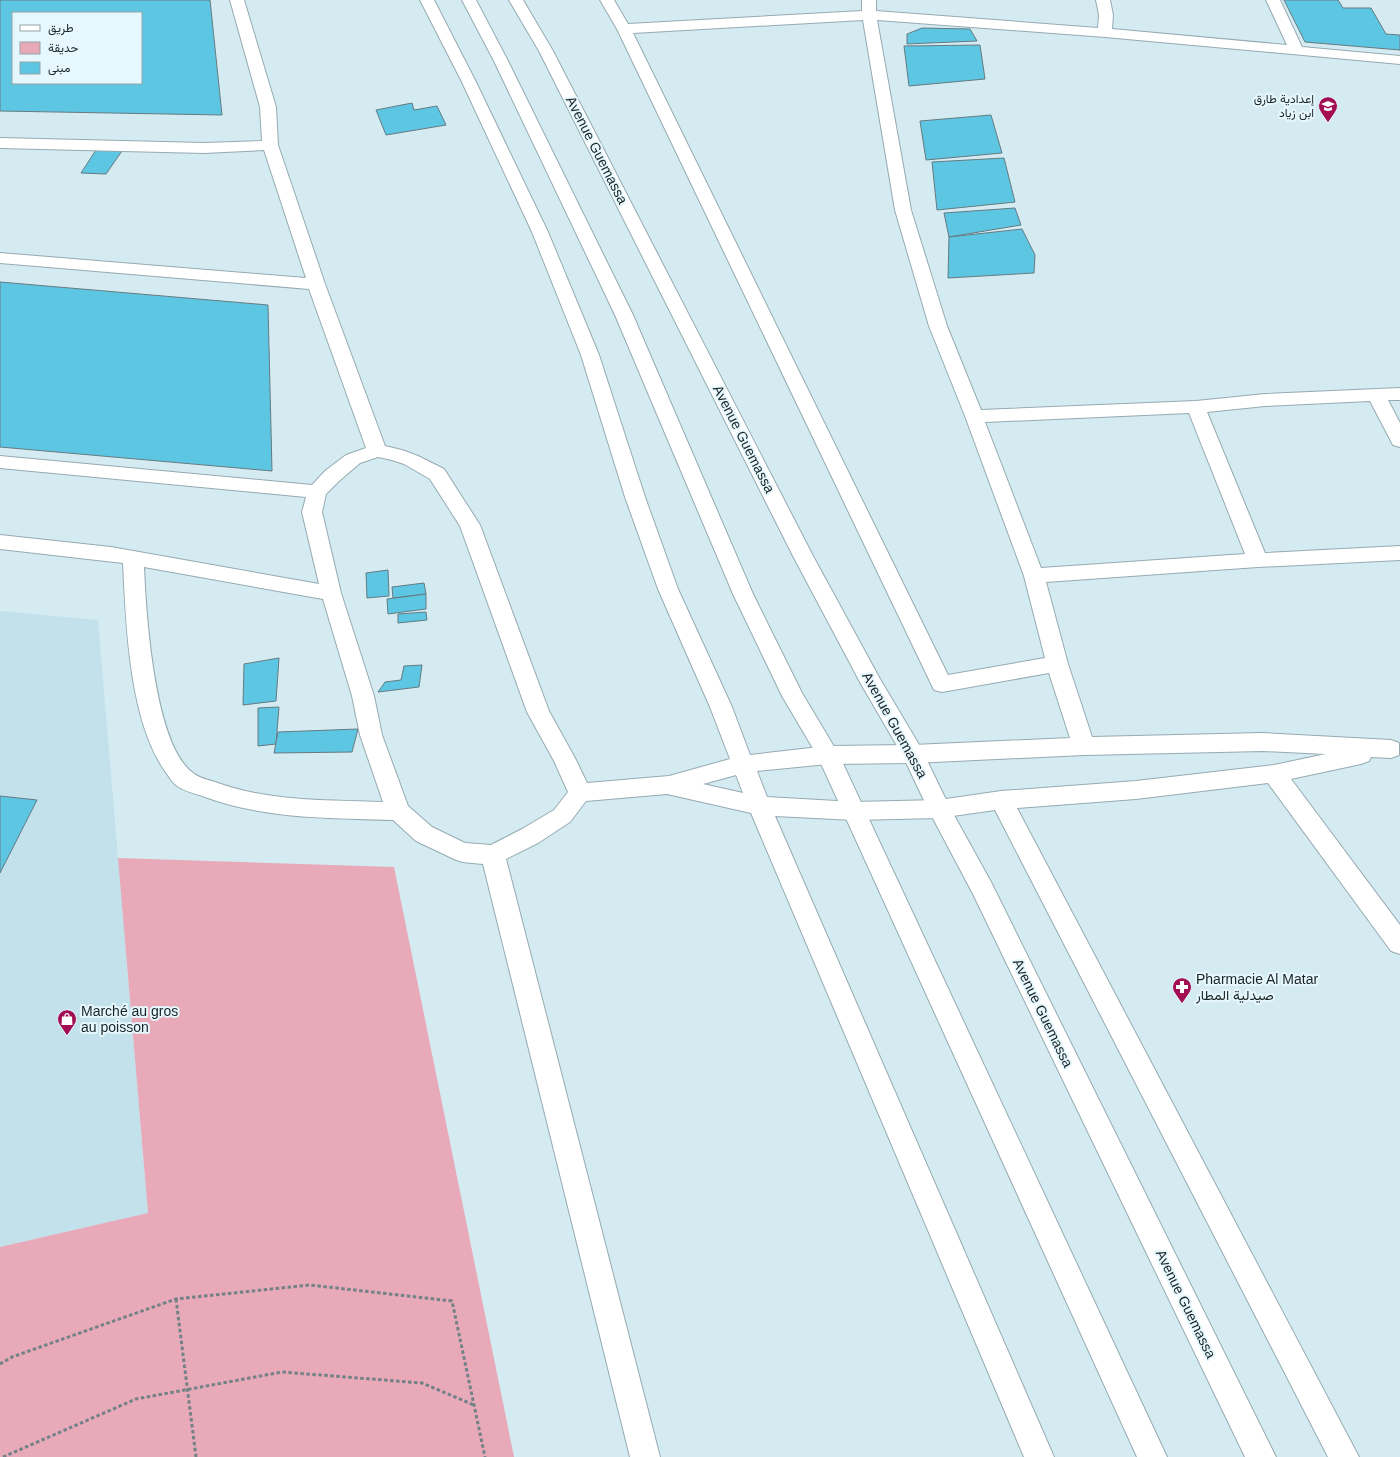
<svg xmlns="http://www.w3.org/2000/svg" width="1400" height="1457" font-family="Helvetica,Vazirmatn,sans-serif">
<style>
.built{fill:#c2e1eb}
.green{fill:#e8a9b9}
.building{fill:#5dc6e3;stroke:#667a81;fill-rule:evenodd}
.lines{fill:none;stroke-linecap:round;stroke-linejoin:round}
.minor-casing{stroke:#95aab1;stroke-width:2}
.major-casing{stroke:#95aab1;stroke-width:2}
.path{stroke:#738287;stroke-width:3;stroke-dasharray:3.5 2.5;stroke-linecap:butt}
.minor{fill:#fff;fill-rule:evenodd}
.major{fill:#fff;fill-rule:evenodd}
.labels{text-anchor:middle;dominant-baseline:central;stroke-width:4;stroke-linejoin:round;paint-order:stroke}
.far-poi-label{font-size:12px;fill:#1a2325;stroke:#e6f8fd;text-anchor:end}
.street-label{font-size:14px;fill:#1a2325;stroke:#e6f8fd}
.poi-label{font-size:14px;fill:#1a2325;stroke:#e6f8fd;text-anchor:start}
</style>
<rect width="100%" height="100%" fill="#d5ebf2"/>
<polygon class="built" points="0,611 98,620 148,1213 0,1247"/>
<polygon class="green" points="118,858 394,867 514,1457 0,1457 0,1247 148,1213"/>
<g class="building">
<path d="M0,0h210l12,115 -222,-4zM13,13h128v70h-128z"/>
<polygon points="1284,0 1338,0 1343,8 1371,8 1386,34 1400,35 1400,50 1305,42"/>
<polygon points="922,28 970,29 977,41 907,44 907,34"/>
<polygon points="980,45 985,79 909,86 904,46"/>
<polygon points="412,103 414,110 437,106 446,125 386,135 376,110"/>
<polygon points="991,115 1002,153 926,160 920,121"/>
<polygon points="96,150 122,151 106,174 81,173"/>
<polygon points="1004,158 1015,202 937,210 932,162"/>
<polygon points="1015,208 1021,225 949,237 944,213"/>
<polygon points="1022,229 1035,255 1034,273 948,278 949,237"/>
<polygon points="0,282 268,305 272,471 0,447"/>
<polygon points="388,570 389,596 367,598 366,573"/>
<polygon points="424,583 426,594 393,598 392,587"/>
<polygon points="426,594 426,609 388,614 387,599"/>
<polygon points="426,612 427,620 398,623 398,614"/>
<polygon points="279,658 276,701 243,705 244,664"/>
<polygon points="422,665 419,687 378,692 385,682 401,680 404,666"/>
<polygon points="279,707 276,744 258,746 258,708"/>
<polygon points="358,729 352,752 274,753 278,732"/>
<polygon points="0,796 37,800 0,873"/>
</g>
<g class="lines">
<defs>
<path id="minor" d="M230,0h14l32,107 2,38 47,139 60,162 17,4 16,6 26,13 36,56 69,186 27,49 11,23 82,-7 61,-17 -20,-52 -52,-118 -33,-92 -44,-142 -49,-123 -71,-152 -41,-80h14l41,80 73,152 51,123 46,142 33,92 54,118 18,48 78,-9 85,-1 157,-7 -21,-65 -107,19 -8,-2 -317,-661 -17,-29h14l14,24 234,-13v-11h14v11l222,17 1,-13 -3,-15h14l3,15 -1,14 175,16 -21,-45h14l22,47 98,9v8l-295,-27 -228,-17 34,190 36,116 34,84 215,-9 69,-7 135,-6v12h-12l12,23v24l-7,-2 -23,-44 -105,5 -58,6 58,141 135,-7v14l-142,7 -212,15 22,82 24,73 171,-4 128,7 8,3v12l-8,3 -20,-1 -2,4 -8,3 -70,15 109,146v29l-9,-3 -123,-168 -132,16 -119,9 342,649h-31l-333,-647 -56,8 -85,2 -79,-4 279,641h-30l-273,-644 -84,-19 -81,7 -16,21 -32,21 -32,16 154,598h-30l-147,-593 -21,-2 -8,-3 -38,-18 -23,-21c-64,-2 -128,-1 -188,-23 -9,-3 -21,-6 -28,-11 -4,-3 -7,-8 -10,-12 -38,-51 -41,-149 -44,-211l-123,-14v-14l111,12 208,37 -17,-72 4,-15 -306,-29v-12l312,29 13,-14 21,-16 20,-7 -57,-159 -309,-26v-10l306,25 -42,-128 -60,3 -204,-5v-10l204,5 58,-2 -2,-34zM863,20l32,190 34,116 36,90 59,160 21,82 -97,17 -315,-642zM1189,413l56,141 -204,14 -56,-146zM378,457l14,3 12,4 26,15 30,47 67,186 27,49 14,31 -14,18 -32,19 -31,16 -26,-2 -33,-16 -24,-21 -26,-71 -8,-39 -33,-103 -19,-81 4,-18 13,-13 21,-18zM144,567l179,32 29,97 8,39 23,67c-56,-2 -114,0 -168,-20 -7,-2 -16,-4 -22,-9 -39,-28 -47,-160 -49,-206zM1263,751l63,3 -52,11 -138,16 -135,10 -62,9 -85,2 -87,-5 -10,-26 71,-7 85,-1 171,-8zM736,775l7,18 -40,-9z"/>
<g id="major">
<polygon points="462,0 476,0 508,61 633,315 753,594 802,693 839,755 1167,1457 1137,1457 818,757 782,696 733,594 615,315 494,61"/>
<polygon points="509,0 523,0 553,51 813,556 880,679 921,748 949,806 991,882 1276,1457 1245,1457 973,894 928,809 903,756 861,684 793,556 539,51"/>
</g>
</defs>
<use href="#minor" class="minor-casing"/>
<use href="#major" class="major-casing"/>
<g class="path">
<polyline points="176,1299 196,1457"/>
<polyline points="0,1364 12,1357 176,1299 310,1285 452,1301 485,1457"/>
<polyline points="3,1457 136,1399 282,1372 422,1383 474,1405"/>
</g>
<use href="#minor" class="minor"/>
<use href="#major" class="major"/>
</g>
<defs>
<symbol id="school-pin" viewBox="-11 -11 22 30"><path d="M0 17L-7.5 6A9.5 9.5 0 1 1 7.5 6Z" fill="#a20e51" stroke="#e6f8fd"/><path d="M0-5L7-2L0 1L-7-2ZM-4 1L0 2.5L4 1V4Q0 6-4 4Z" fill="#fff"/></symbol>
<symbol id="pharmacy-pin" viewBox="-11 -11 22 30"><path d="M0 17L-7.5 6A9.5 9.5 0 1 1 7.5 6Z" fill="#a20e51" stroke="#e6f8fd"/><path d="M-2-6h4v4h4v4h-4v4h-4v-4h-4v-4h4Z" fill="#fff"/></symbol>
<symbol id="shop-pin" viewBox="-11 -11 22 30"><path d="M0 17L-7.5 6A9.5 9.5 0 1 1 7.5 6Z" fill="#a20e51" stroke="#e6f8fd"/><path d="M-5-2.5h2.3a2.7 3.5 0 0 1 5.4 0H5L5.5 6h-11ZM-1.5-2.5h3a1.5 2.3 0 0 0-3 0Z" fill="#fff"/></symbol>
</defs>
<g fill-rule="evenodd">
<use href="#school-pin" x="1317" y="95" width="22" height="30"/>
<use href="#pharmacy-pin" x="1171" y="976" width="22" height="30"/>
<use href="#shop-pin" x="56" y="1008" width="22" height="30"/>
</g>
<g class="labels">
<g class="far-poi-label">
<text x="1314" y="99">إعدادية طارق<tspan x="1314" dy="14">ابن زياد</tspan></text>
</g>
<g class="street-label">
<text transform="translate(597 150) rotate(63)">Avenue Guemassa</text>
<text transform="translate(744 439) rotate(63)">Avenue Guemassa</text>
<text transform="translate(895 725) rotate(61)">Avenue Guemassa</text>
<text transform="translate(1043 1013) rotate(64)">Avenue Guemassa</text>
<text transform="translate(1186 1304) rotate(64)">Avenue Guemassa</text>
</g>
<g class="poi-label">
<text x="1196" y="979">Pharmacie Al Matar<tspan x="1196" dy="16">صيدلية المطار</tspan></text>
<text x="81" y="1011">Marché au gros<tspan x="81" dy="16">au poisson</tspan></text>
</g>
</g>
<rect x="12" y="12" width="130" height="72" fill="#e6f8fd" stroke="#94a3a7"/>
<rect x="20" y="25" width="20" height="6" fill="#ffffff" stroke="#94a3a7"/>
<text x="48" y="32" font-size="12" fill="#1a2325">طريق</text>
<rect x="20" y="42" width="20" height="12" fill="#e8a9b9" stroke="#94a3a7"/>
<text x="48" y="52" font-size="12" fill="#1a2325">حديقة</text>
<rect x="20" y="62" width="20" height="12" fill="#5dc6e3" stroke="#94a3a7"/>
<text x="48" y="72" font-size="12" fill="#1a2325">مبنى</text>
</svg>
